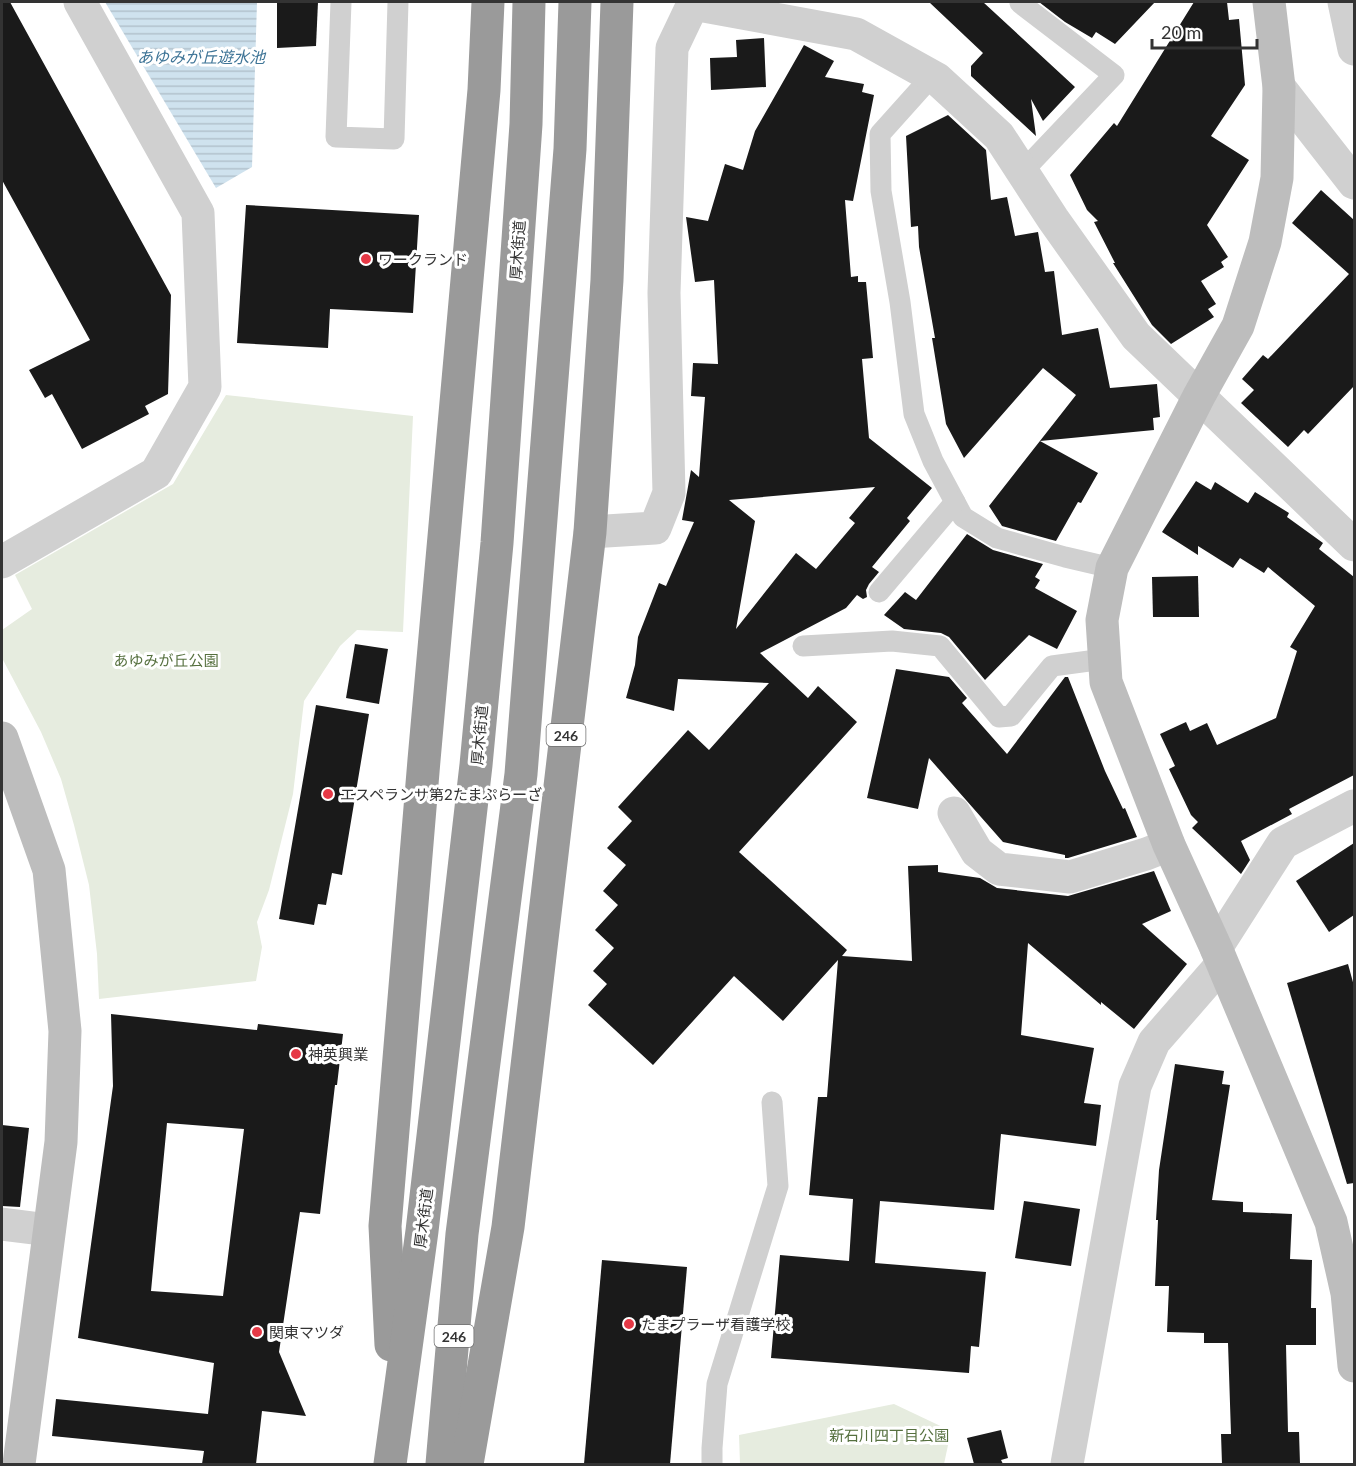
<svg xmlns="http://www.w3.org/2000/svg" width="1356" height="1466" font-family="Lato,'Noto Sans JP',sans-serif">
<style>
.park{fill:#e6ecdf}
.water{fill:url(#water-rules)}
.building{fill:#1a1a1a;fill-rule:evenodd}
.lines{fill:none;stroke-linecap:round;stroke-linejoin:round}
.lane{stroke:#d0d0d0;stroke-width:21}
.street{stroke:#d0d0d0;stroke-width:33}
.secondary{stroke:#bdbdbd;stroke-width:33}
.highway{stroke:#9a9a9a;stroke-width:33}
.poi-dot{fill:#e63946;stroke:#fff;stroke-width:2}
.labels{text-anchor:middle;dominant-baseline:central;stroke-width:6;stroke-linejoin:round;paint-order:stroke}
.shield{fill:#fff;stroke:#707070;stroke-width:1.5}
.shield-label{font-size:14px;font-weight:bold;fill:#333}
.street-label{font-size:15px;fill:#333;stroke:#fff}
.poi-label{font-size:15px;fill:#333;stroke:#fff;text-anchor:start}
.park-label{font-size:15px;fill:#56703f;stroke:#fff}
.water-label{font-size:16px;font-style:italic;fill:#3f7597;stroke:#fff}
</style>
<defs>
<pattern id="water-rules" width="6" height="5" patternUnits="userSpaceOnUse" patternTransform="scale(1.5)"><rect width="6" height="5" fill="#cfe2ee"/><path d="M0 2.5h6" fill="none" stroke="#b2c2cd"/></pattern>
</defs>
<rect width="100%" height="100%" fill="#fff"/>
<g class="park">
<polygon points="226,395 413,416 403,632 357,630 340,646 304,701 293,794 269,890 257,922 262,947 256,981 99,999 97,954 89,885 74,825 61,779 41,732 2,658 2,630 32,609 15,575 173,484"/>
<polygon points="894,1404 951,1431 944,1464 740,1464 739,1435"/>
</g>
<polygon class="water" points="105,2 257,2 252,167 216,188"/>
<g class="building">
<polygon points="2,2 10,2 171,295 168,394 145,406 149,414 82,449 52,394 45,398 29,370 90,340 2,180"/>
<polygon points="277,2 318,2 316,46 277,48"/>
<polygon points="929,2 983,2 1075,87 1043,121 1031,99 1036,136 971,76 971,66 983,53"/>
<polygon points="1039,2 1155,2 1115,44 1096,32 1092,38 1065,22"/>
<polygon points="1194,2 1227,2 1229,20 1239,19 1245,85 1211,136 1249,160 1207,225 1228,257 1221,262 1224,267 1201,281 1216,304 1208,309 1214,317 1171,344 1152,325 1113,263 1115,263 1094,222 1098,221 1087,210 1070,175 1114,123 1117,126"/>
<polygon points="764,38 766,87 711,90 710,58 737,57 736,40"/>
<path d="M804,45l30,16 -9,16 39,7 -2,8 12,3 -21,106 -8,-1 6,77 7,-1v6h8l7,76 -11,1 7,79 63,50 -25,30 3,3 -38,46 7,5 -10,12 -3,6 1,7 -4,2 -6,-4 -11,13 -86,45 48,45 10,-12 39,36 -118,130 108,98 -5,6 70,5 -4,-95 30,-1v7l42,6 17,10 71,8 86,-25 17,40 -29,13 45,40 -53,65 -33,-27v3l-73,-62 -7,92 73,13 -10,55 17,2 -5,41 -95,-12 -7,76 -114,-9 -5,62 111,9 -7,75 -8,-1 -2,27 -198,-15 9,-103 69,6 4,-62 -44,-4 9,-98h9l11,-137 -55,61 -49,-45 -81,89 -65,-60 19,-21 -14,-13 21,-23 -19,-18 23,-25 -15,-14 23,-26 -19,-17 25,-27 -14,-14 70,-77 21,20 60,-67 -91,-4 -4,32 -48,-13 9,-33 3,-28 21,-54 7,3 28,-64 -12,-2 9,-50 8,7 6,-80 -14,-1 2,-33 25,1 -4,-84 -19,2 -9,-65 22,4 17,-57 18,6 12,-39zM875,487l-26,31 6,5 -39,46 -20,-16 -60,76 19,-108 -26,-21z"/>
<polygon points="948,115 986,150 991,200 1007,197 1015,236 1038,232 1045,272 1054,271 1062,335 1098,328 1110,388 1157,384 1160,417 1153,418 1154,430 1040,441 1098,473 1081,503 1078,502 1056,541 1002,526 989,506 1076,395 1043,368 964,458 946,424 932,338 935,338 919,247 918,226 911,227 906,136"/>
<polygon points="1321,190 1354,220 1354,386 1308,434 1304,430 1288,447 1241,403 1254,390 1242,379 1263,355 1268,359 1349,274 1292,223"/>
<polygon points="246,205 419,215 413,313 330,309 328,348 237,343"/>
<polygon points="1196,481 1211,490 1215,482 1248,503 1255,492 1289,513 1287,517 1323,543 1319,549 1354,577 1354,775 1289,809 1292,814 1241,841 1250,860 1241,874 1192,828 1198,822 1191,815 1169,769 1175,766 1160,734 1186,722 1190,731 1207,723 1217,745 1276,718 1297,651 1290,647 1315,606 1268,567 1264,573 1240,558 1233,568 1198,546 1198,555 1162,532"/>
<polygon points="967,534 993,550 1043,564 1035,577 1040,580 1035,588 1077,611 1057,649 1029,635 985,680 949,637 941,633 904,629 884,615 905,592 916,600"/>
<polygon points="1198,576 1199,617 1153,617 1152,577"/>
<polygon points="355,644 388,649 379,704 346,698"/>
<polygon points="896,669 949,677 967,698 962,703 1007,754 1065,677 1068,677 1105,771 1123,809 1125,808 1137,837 1068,858 1065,858 1065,855 1003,842 929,758 918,809 867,798"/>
<polygon points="316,705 369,714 342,875 332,873 326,905 318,904 314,925 279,919"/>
<polygon points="1354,843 1354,915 1329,932 1296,881"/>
<polygon points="1348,964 1354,986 1354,1183 1347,1184 1287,983"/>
<path d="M111,1014l146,16 1,-6 85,10 -6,51h-2l-15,129 -20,-2 -21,140 27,64 -44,-5 -6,53h-54l2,-13 -152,-15 4,-37 152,15 6,-51 -136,-25 35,-252zM167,1123l77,6 -21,167 -72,-5z"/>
<polygon points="1175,1064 1224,1071 1222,1084 1230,1085 1212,1200 1243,1202 1243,1212 1292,1214 1290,1259 1312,1260 1311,1308 1316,1308 1316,1345 1286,1345 1288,1432 1299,1432 1300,1464 1222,1464 1221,1434 1231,1434 1228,1343 1204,1343 1204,1333 1167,1332 1169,1286 1155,1286 1158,1220 1156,1220 1159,1170"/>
<polygon points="2,1125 29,1128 20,1207 2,1206"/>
<polygon points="1024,1201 1080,1209 1071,1266 1015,1258"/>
<polygon points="602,1260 687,1267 670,1464 584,1464"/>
<polygon points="1001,1430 1008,1458 1001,1460 1003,1464 974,1464 967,1438"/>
</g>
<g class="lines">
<g class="lane">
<polyline points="341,2 336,137 394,139 398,2"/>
<polyline points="1020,3 1114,75 1022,172"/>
<polyline points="932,76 880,134 881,191 900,302 914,414 933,461 963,517 997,538 1065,557 1112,568"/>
<polyline points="879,592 955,502"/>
<polyline points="803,646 892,641 940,646 999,717 1011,716 1052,666 1104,659"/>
<polyline points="712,1464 712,1448 717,1384 778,1186 772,1102"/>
</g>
<g class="street">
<polyline points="693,2 693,4 856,34 937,79 999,136 1053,219 1136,336 1354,545"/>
<polyline points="1344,2 1354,49"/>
<polyline points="1279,87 1354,183"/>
<polyline points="590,532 655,528 669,493 664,293 672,48 693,4"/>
<polyline points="2,562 156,473 205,387 198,213 80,2"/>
<polyline points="954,813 977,852 999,869 1070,877 1146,854 1169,845"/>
<polyline points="1216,948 1283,843 1354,806"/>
<polyline points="2,1224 49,1230"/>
<polyline points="1067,1464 1135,1086 1154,1042 1222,964"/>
</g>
<g class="secondary">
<polyline points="1269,2 1279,87 1277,178 1265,242 1238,326 1199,396 1112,568 1102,620 1106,682 1169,845 1216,948 1331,1222 1347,1293 1354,1366"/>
<polyline points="2,738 49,870 65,1031 61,1142 19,1464"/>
</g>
<g class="highway">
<polyline points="391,1345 385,1226 424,760 484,90 488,2"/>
<polyline points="390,1464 422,1231 476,765 497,543 526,124 529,2"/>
<polyline points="442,1464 462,1234 521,774 570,149 575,2"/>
<polyline points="467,1464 508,1227 590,532 607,280 617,2"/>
</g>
</g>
<g class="poi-dot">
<circle cx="366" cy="259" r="6"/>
<circle cx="328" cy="794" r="6"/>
<circle cx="296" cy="1054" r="6"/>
<circle cx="629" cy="1324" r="6"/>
<circle cx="257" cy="1332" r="6"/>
</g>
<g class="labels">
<g class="shield">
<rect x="546.5" y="724" width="39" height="22" rx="4.5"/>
<rect x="434.5" y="1325" width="39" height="22" rx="4.5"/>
</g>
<g class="shield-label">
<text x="566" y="735">246</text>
<text x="454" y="1336">246</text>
</g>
<g class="street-label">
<text transform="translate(517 250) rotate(-86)">厚木街道</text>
<text transform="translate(479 735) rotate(-85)">厚木街道</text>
<text transform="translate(423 1218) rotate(-83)">厚木街道</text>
</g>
<g class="poi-label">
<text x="378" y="259">ワークランド</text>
<text x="340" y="794">エスペランサ第2たまぷらーざ</text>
<text x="308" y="1054">神英興業</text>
<text x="641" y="1324">たまプラーザ看護学校</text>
<text x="269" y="1332">関東マツダ</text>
</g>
<g class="park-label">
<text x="166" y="660">あゆみが丘公園</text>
<text x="889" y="1435">新石川四丁目公園</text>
</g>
<g class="water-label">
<text x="201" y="56">あゆみが丘遊水池</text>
</g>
</g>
<rect width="1356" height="1466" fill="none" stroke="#333333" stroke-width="6"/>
<path d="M1152 39v9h105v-9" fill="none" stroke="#333333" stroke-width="3"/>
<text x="1161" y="39" font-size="18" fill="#333333" stroke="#ffffff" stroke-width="4.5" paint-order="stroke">20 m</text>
</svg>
